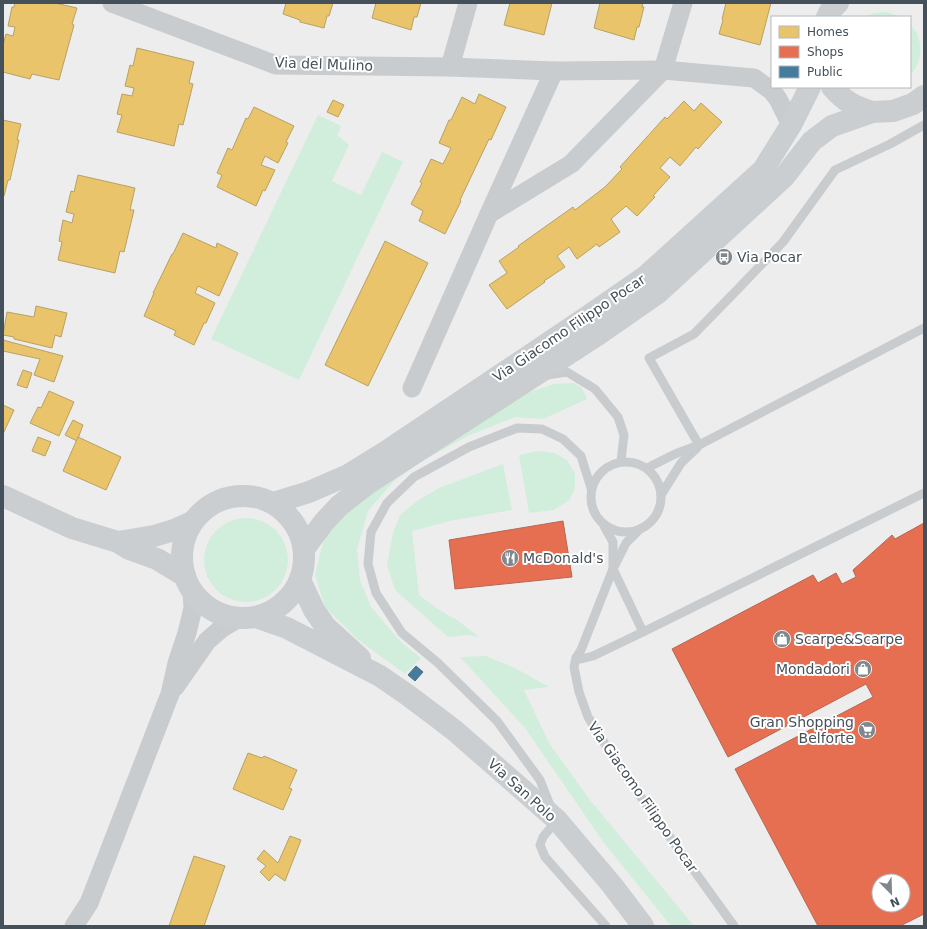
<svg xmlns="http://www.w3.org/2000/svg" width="927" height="929" font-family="'DejaVu Sans',sans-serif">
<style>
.green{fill:#d0eedb}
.homes{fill:#e9c46a;stroke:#b8a165}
.shops{fill:#e76f51;stroke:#b66654;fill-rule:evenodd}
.public{fill:#457b9d;stroke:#456e89}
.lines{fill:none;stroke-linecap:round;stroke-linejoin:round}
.service{stroke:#c9ccce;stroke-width:9}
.minor{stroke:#c9ccce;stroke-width:19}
.secondary{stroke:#caced0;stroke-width:22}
.labels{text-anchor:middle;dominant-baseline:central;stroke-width:4;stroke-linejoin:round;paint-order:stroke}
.street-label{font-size:14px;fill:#44505a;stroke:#fff}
.poi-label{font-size:14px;fill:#44505a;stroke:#fff;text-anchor:start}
</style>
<rect width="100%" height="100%" fill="#eeeded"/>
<g class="green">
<polygon points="887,12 901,17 865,17 874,13"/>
<path d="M910,24c2,3 6,7 7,10 7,15 3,31 -7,42z"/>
<polygon points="318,115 341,126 337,135 349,145 332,181 361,195 382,152 403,162 299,380 211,339"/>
<polygon points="574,383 582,388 587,399 543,419 515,417 470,435 420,462 393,482 368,511 357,549 360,580 371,607 402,643 421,658 405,674 357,639 325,607 315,575 324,539 334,522 365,495 519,396 553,384"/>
<polygon points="538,451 554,453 567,460 575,474 575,489 569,500 554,510 529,513 519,455"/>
<polygon points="503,464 512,510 450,521 412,531 419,595 438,609 457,620 479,637 468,635 448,637 395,590 387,565 393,533 400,515 417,501 439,488"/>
<circle cx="246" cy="560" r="42"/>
<polygon points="486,656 515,668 549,687 524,690 549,743 590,800 694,926 671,926 604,843 525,728 460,657"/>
</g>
<g class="homes">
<polygon points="15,3 55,3 77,8 72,24 74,25 59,80 32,74 30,79 3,72 3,45 6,34 13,36 15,27 8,26 12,7 14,7"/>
<polygon points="286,3 333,3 329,16 327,16 324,28 300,22 300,20 283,14"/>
<polygon points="376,3 421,3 417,17 414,17 411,30 372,18"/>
<polygon points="510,3 552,3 544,35 504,25"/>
<polygon points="600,3 643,3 642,7 644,7 639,27 637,27 634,40 594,28"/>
<polygon points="726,3 771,3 760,45 719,34 723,20 722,19"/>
<polygon points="137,48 194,62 189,83 193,84 183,125 179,124 174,146 117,132 122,115 117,114 122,94 132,96 134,88 125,86 130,65 133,66"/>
<polygon points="479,94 506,107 491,140 489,139 460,200 461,201 445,234 419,221 423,211 411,204 422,183 420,182 431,159 443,164 451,148 439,143 449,120 451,120 462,97 475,104"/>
<polygon points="333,100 344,105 338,117 327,112"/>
<polygon points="684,101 694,111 701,103 722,122 698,149 696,147 680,166 670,157 660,168 670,177 653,196 655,197 637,216 626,206 611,219 620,232 599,247 597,244 577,259 569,247 557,256 565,267 544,281 545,282 507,309 489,285 507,273 499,261 519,247 518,246 573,207 575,210 605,187 622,169 620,167 637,148 665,117 667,119"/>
<polygon points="254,107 294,126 286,142 288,143 278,163 265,156 261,165 275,170 265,191 263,190 256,206 217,187 222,175 217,173 228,148 232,150 246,118 248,119"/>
<polygon points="3,120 21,124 17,140 19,140 10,180 8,180 4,196 3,196"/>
<polygon points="78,175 135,188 130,210 134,210 124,252 120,251 115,273 58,260 62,242 59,241 63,220 72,223 74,214 66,212 71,191 74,192"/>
<polygon points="183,233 216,248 217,243 238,253 219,296 198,286 195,293 215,303 206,323 204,323 194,345 174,335 176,331 144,316 154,293 153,293 172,254 173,254"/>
<polygon points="385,241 428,263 368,386 325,365"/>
<polygon points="36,306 67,313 61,337 55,335 52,348 14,339 14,337 3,335 7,312 34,317"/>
<polygon points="3,340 63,356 54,382 34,375 40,359 3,351"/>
<polygon points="23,370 32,373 27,388 17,385"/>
<polygon points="49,391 74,402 59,436 30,423 38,407 41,408"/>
<polygon points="3,405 14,410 3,434"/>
<polygon points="73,420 83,425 77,441 65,435"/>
<polygon points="38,437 51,442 45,456 32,451"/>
<polygon points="78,437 121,457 106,490 63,471"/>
<polygon points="248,753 262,758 264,756 297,770 289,788 292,789 283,810 233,789"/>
<polygon points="290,836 301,840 285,881 275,874 269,881 260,872 266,866 257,859 264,850 278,863"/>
<polygon points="194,856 225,866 204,926 169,926"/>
</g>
<g class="shops">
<polygon points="563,521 572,577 455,589 449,540"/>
<path d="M924,523v391l-24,12h-82l-83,-157 138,-72 -7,-13 -138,73 -56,-108 141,-74 5,8 18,-10 6,11 14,-7 -3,-7 39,-35 3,4zM879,881h24v24h-24z"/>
</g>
<polygon class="public" points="416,666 423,672 415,681 408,675"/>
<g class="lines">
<g class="service">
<polyline points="547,375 567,372 595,389 618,417 624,435 621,461"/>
<polyline points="699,445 649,358 694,334 736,291 783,242 835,170 890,144 924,125"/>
<circle cx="626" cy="497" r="35"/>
<polyline points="647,468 675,454 699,445 924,328"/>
<polyline points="661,495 681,463 697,448"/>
<polyline points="604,526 613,542 613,569 643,632"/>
<polyline points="640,529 626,543 613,569 581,650 576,658 574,667 579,692 588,717 620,768 734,926"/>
<polyline points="576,658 581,659 593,656 643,632 924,493"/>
<polyline points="551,808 540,780 497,721 438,663 402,633 376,593 368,564 371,532 387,503 414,477 469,447 517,428 542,429 563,439 581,456 591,488"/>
<polyline points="556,820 557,820 543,837 540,845 545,857 606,926"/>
</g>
<g class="minor">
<polyline points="112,3 276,65 450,67 554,71 663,70 754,78 772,91 778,99 791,125"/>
<polyline points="450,67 468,3"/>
<polyline points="489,214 571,164 663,70 683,3"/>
<polyline points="412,388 489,214 554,71"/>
<polyline points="175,687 207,641 222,628 239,618"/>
<polyline points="74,926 89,903 98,880 170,694 177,663 187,633 193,608 192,592"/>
</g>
<g class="secondary">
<polyline points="827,17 830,11 838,3"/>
<path d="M832,87c13,15 22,19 40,25"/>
<circle cx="243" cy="557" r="61"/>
<polyline points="3,496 72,528 118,542 129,549 157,559 185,576"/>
<polyline points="273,503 309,492 348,475 390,449 587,317 646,276 763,170 791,125 810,87"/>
<polyline points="118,542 154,536 174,530 192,522"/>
<polyline points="304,549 324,522 339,506 367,484 599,334 658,293 784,177 812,141 832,126 872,112 893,111 913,104 924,96"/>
<polyline points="300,580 314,610 325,626 360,658"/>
<polyline points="256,617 287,628 380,676 409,696 454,730 557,820 612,885 643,926"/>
</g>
</g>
<defs>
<symbol id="bus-disc" viewBox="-11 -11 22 22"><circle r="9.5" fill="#80878d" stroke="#fff"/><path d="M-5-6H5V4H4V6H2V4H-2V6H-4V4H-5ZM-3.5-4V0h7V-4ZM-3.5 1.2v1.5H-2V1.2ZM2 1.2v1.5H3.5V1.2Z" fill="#fff"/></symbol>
<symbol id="restaurant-disc" viewBox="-11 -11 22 22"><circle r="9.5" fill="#80878d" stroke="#fff"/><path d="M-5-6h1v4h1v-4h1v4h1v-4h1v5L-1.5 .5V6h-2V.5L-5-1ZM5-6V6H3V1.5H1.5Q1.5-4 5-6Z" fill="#fff"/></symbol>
<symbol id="shop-disc" viewBox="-11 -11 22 22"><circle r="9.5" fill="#80878d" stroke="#fff"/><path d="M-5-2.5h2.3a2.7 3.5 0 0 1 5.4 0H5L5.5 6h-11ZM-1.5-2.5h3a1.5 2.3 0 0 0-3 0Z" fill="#fff"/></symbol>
<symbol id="supermarket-disc" viewBox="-11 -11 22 22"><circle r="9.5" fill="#80878d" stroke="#fff"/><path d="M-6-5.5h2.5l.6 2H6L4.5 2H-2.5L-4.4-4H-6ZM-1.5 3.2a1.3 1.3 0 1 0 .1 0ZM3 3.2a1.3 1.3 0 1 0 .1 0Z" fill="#fff"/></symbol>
</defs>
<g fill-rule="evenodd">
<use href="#bus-disc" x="714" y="247" width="20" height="20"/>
<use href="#restaurant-disc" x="500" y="548" width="20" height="20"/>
<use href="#shop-disc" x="772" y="629" width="20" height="20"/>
<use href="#shop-disc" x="853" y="659" width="20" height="20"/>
<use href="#supermarket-disc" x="857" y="720" width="20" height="20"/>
</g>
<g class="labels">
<g class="street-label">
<text transform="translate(324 64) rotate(2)">Via del Mulino</text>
<text transform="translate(569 328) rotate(-34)">Via Giacomo Filippo Pocar</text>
<text transform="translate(522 790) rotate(42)">Via San Polo</text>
<text transform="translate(643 797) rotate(55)">Via Giacomo Filippo Pocar</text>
</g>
<g class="poi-label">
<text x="737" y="257">Via Pocar</text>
<text x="523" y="558">McDonald's</text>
<text x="795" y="639">Scarpe&amp;Scarpe</text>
<text x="850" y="669" text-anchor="end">Mondadori</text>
<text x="854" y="722" text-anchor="end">Gran Shopping<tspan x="854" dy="16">Belforte</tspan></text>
</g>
</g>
<rect width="927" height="929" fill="none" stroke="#44505a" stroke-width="8"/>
<rect x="771" y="16" width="140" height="72" fill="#ffffff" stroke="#b4b9bd"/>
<rect x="779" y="26" width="20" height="12" fill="#e9c46a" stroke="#b4b9bd"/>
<text x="807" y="36" font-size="12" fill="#44505a">Homes</text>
<rect x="779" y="46" width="20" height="12" fill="#e76f51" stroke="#b4b9bd"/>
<text x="807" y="56" font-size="12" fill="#44505a">Shops</text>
<rect x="779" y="66" width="20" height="12" fill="#457b9d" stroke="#b4b9bd"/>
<text x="807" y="76" font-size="12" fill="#44505a">Public</text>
<g transform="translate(891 893) rotate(157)"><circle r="19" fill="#ffffff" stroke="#b4b9bd"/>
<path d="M0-3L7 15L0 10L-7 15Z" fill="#80878d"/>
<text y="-6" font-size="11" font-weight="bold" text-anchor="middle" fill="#44505a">N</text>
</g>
</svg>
